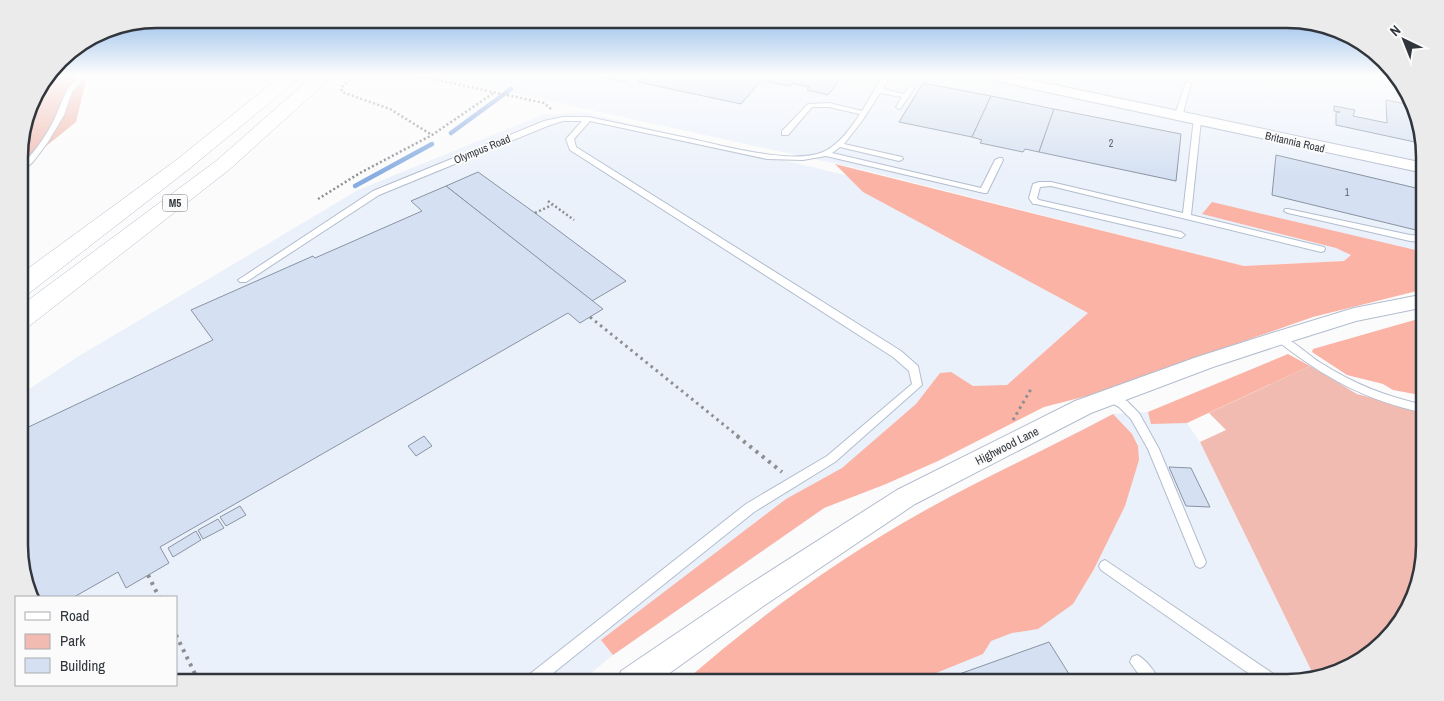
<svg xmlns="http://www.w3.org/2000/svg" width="1444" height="701" font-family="'Archivo Narrow',sans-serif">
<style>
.built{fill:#ebf1fb}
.green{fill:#f1bbb1}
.forest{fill:#fab3a5}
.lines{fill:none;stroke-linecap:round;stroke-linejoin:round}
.stream{stroke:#89ade2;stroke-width:4.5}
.building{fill:#d5e1f2;stroke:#8893a3}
.lane-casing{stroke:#b2bdce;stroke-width:2}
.street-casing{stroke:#b2bdce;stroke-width:2}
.highway-casing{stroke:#b2bdce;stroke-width:1}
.path-far2{stroke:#8c8f92;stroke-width:2.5;stroke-dasharray:2 2.5;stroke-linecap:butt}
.path-far1{stroke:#8c8f92;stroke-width:3;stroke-dasharray:2.5 4;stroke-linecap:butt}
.path{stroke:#8c8f92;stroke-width:4;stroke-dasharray:3 5;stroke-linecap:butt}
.lane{fill:#fff;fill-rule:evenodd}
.street{fill:#fff;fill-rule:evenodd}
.highway{fill:#fff;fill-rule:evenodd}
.labels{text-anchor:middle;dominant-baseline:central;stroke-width:4;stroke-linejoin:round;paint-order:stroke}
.number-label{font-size:10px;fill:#5a616a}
.far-street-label{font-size:11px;fill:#31363c;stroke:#fbfbfb}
.shield{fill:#fbfbfb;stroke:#6e7175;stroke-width:1}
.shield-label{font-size:11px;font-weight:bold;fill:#31363c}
.street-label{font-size:12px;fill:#31363c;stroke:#fbfbfb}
.rim{fill:none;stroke:#31363c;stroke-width:2.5}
</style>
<rect width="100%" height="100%" fill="#fbfbfb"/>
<g class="built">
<polygon points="435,76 1398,76 1424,139 1424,252 1344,261 1244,266 856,168"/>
<polygon points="583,112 849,176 1157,335 921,441 613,655 580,682 176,682 176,597 34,597 20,563 20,395 79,356 358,190 542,115"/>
<polygon points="1173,403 1200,442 1314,676 1296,682 684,682 779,604 856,552 924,511 1113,414 1148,412"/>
</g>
<g class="green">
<polygon points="48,76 89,76 87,77 76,122 19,168 19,147 33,96"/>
<polygon points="1310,366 1357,394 1425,412 1425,545 1411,605 1364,659 1314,676 1200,442 1226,430 1209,413"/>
</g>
<g class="forest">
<polygon points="835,164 1244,266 1344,261 1351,255 1336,248 1202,214 1212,202 1424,252 1425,289 1313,317 1087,396 1044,407 938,461 886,484 824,508 613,655 601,640 786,499 842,468 916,404 940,373 951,372 973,386 1007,385 1088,313 863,192"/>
<polygon points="1425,317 1425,396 1393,390 1383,384 1347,375 1312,352 1313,349"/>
<polygon points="1288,354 1310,366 1187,423 1151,424 1148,412"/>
<path d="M1113,414l19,20 6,12 1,14 -14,46 -31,63 -21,35 -35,25 -26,4 -21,8 -8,13 -69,28h-230c74,-65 154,-123 240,-171 62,-35 126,-63 189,-97z"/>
</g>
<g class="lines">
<g class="stream">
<polyline points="451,133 511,89"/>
<polyline points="355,186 432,144"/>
</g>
</g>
<g class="building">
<polygon points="600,76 630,76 624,82"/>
<polygon points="765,76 741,104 638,82 644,76"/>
<polygon points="774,76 843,76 828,95 807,90 809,87 792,83 790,86 769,82"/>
<polygon points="923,83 991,96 972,137 899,122"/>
<polygon points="991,96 1054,109 1039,152 1025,149 1023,152 980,143 982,140 972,137"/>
<polygon points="1386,100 1410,105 1424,144 1336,125 1336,113 1340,112 1334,111 1334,106 1355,110 1353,116 1387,123"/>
<polygon points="1054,109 1181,134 1176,181 1039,152"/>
<polygon points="1276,155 1420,189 1424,232 1272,195"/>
<polygon points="478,172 535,213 626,281 592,301 446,186"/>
<polygon points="446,186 603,309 580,323 568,313 160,547 169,563 126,588 118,572 74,597 34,597 20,563 20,431 213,340 191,310 313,256 315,258 422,211 411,201"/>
<polygon points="424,436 432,446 416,456 408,446"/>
<polygon points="1169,467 1191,468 1210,507 1186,506"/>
<polygon points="240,506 246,515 226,526 220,517"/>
<polygon points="218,519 224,528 203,539 198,530"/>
<polygon points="196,531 201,540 173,557 168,548"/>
<polygon points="1049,642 1074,682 937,682"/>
</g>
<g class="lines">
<defs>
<g id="lane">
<path d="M79,76h7l-14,16 -8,23 -16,27 -15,20 -14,12v-6c14,-14 26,-30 35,-48 8,-16 10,-31 25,-44z"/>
<path d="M883,76h7l-7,13 21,5 6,-8 5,1 -14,21 -2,1 -3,-2 6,-10 -22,-4 -18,28 -18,23 58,13 1,2 -4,2 -59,-14 -8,6 149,35 14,-28 4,-2h3l1,2 -16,33h-3l-158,-37 -23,4 -36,-1 -177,-38 -16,18 2,8 325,204 17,15 4,19 -87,77 -81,50 -212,170h-18l2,-5 220,-173 81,-48 85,-72 -3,-13 -16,-14 -323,-207 -4,-11 16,-18h-19l-13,4 -171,70 -133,87h-6l-2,-2 135,-89 171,-70 19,-4h25c35,7 69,15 104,22 32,7 101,26 131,13 16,-7 28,-24 37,-38l-31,-7h-17l-24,28h-6v-4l26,-27 21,-1 33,8z"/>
<polygon points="1186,82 1191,83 1182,117 1178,119 1174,117"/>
<polygon points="1194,118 1201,120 1191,215 1324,247 1325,249 1324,251 1321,252 1051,186 1040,187 1037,198 1039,200 1181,232 1185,235 1181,238 1036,204 1033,204 1029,198 1033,184 1039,182 1051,182 1183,213"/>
<polygon points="1285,209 1288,209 1410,235 1424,236 1424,242 1410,241 1288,213 1284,211"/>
<path d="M1279,335c12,3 30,21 42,28 33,21 66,34 104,42v8c-61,-13 -100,-35 -149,-73l-2,-2z"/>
<polygon points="1110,393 1127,401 1139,413 1159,449 1206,562 1204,566 1200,568 1196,566 1148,449 1131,419 1119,407 1106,400 1105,397 1106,394"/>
<polygon points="1105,560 1278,677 1280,682 1261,682 1101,570 1099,566 1101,562"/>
<path d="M1137,655c9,4 19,18 23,27h-16l-14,-20 2,-5z"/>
</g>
<g id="street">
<polygon points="984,76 1013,76 1424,163 1424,173 991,80"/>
<polygon points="1425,294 1425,307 1356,321 1286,343 1213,367 1091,413 915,504 762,607 657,682 617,682 621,671 742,589 897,490 1075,401 1197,357 1272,333 1354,308"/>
</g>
<g id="highway">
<polygon points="281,76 302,76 189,169 28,294 19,296 19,275 175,161"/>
<polygon points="313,76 333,76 230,169 28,327 19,330 19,307 216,161"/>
</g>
</defs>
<use href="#lane" class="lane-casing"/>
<use href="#street" class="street-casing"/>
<use href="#highway" class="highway-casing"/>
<g class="path-far2">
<polyline points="353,76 341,88 342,92 390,109 432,135"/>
<polyline points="419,76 544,103 551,109"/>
<polyline points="318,199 360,173 432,135 495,92"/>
<polyline points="548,201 574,220"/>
<polyline points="535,213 552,205"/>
</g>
<g class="path-far1">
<polyline points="590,317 739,437"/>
<polyline points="1013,420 1031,389"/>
</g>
<g class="path">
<polyline points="737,436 782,472"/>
<polyline points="148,575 159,597"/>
<polyline points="176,635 199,682"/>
</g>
<use href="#lane" class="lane"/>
<use href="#street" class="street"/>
<use href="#highway" class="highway"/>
</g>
<linearGradient id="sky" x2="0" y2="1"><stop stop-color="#82b1e6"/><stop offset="0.43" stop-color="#fdfdfd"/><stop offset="1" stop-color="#fdfdfd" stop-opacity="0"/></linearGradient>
<rect width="1444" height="175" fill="url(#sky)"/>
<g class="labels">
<g class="number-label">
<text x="1111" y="143">2</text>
<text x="1347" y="192">1</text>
</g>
<g class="far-street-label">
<text transform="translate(1295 142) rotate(13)">Britannia Road</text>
<text transform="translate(482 149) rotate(-22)">Olympus Road</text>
</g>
<rect class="shield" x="162.5" y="194.5" width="25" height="17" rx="4"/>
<g class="shield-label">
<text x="175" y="203">M5</text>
</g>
<g class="street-label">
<text transform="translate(1007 446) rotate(-27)">Highwood Lane</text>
</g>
</g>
<path d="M0 0H1444V701H0ZM157 28H1287A129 129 0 0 1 1416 157V545A129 129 0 0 1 1287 674H157A129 129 0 0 1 28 545V157A129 129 0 0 1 157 28Z" fill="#ebebec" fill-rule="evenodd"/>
<path class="rim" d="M157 28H1287A129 129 0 0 1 1416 157V545A129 129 0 0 1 1287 674H157A129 129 0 0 1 28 545V157A129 129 0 0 1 157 28Z"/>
<rect x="15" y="596" width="162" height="90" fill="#fbfbfb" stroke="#aaacaf"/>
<rect x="25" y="612" width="25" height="8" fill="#ffffff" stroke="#aaacaf"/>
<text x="60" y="621" font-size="15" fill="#31363c">Road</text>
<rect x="25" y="634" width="25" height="15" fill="#f1bbb1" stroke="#aaacaf"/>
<text x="60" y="646" font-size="15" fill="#31363c">Park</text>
<rect x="25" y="658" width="25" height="15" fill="#d5e1f2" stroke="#aaacaf"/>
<text x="60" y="671" font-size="15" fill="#31363c">Building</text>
<g transform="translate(1404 40) rotate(317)" stroke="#fbfbfb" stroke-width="4" paint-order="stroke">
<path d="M0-4L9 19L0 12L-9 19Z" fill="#31363c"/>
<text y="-8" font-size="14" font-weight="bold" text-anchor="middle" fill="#31363c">N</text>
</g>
</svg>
